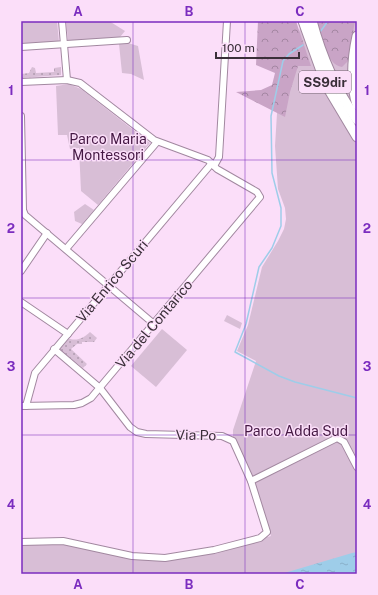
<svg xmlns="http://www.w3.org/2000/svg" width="378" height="595" font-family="'Public Sans',sans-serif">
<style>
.green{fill:#d8bed6}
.forest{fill:url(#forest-crowns)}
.garden{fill:url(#garden-dots)}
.water{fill:url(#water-ripples)}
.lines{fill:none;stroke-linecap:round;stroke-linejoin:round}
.stream{stroke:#9ecde9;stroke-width:1.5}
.minor-casing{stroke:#a288a0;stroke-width:8}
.highway-casing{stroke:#a288a0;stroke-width:11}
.minor{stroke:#fff;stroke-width:6}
.highway{stroke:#fff;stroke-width:9}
.grid{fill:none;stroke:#7b2cbf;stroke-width:1;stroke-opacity:0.55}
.labels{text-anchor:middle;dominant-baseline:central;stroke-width:3;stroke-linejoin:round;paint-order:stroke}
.shield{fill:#fbdef9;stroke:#746473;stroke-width:1}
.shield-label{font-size:13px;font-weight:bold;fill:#3a2f39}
.park-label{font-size:14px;fill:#441843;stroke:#fbdef9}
.street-label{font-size:14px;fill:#3a2f39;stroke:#fbdef9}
.neatline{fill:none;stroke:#7b2cbf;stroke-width:1.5}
.grid-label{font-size:13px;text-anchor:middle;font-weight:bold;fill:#7b2cbf}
</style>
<defs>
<pattern id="forest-crowns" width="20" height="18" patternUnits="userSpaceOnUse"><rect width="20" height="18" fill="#c9a4c6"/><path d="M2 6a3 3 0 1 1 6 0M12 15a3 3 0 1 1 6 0" fill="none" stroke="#a486a2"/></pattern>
<pattern id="garden-dots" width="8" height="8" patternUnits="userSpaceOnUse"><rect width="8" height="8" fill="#d8bed6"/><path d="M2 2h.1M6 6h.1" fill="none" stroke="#b09baf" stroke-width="1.8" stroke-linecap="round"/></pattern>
<pattern id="water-ripples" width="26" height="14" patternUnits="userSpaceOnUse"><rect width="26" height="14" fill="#9ecde9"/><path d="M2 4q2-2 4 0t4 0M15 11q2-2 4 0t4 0" fill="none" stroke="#89b0c9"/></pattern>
</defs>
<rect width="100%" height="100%" fill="#fbdef9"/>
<g class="green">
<polygon points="21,21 57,21 59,42 21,43"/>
<polygon points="66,21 109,21 125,31 120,37 70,41 68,40"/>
<polygon points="301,21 357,21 357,574 21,574 21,544 63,543 153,559 214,551 271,536 252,480 233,438 233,430 256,361 237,351 248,325 262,267 278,241 284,229 286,219 285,208 278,189 275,146 278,97 298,38"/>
<polygon points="128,43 138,46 144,80 131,74 122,73 119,44"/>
<polygon points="69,84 81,89 150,143 98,205 81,191 79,148 70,149 67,135 58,135 56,86"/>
<polygon points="85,204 94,210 82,224 75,221 74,212"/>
<polygon points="227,315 242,323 240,329 224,321"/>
<polygon points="162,329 187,350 156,387 131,366"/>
</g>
<g class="forest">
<polygon points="258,21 296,21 311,66 298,66 290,92 285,117 236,92 261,90 272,85 275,73 256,65"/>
<path d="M317,21h38l-7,40 -6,6c-16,-2 -21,-33 -25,-46z"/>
</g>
<g class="garden">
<polygon points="32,67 35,68 36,73 54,72 54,68 61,67 61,75 21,78 21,74 29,73"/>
<path d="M90,332l7,6 -3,4h-12v2h-5l-6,5 16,15 -4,4 -24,-19 9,-11c8,4 16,0 22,-6z"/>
</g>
<polygon class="water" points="357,552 357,574 281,574 352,553"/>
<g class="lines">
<g class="stream">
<polyline points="320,32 328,21"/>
<polyline points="303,45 289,54 283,61 271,116 272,173 281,208 281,226 272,248 259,267 246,324 235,352 279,376 295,382 357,398"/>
</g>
<defs>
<g id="minor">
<polyline points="62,21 67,80"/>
<polyline points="21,47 127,40"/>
<polyline points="21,82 67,80 80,83 154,140 208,160 217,169 257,192 260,197 91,398 82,403 74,405 21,406"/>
<polyline points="21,116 23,210 25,215 154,324"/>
<polyline points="214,166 219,157 227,21"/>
<polyline points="66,249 157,142"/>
<polyline points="21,271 47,233"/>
<polyline points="21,302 68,334"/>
<polyline points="26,406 35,373 212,163"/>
<polyline points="251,481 337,438 344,442 357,467"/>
<polyline points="21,542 63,541 132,556 165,558 214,550 260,538 267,532 251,481 233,441 222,436 146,434 137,432 130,427 100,388 54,349"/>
</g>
<g id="highway">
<polyline points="303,21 326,85 357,137"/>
<path d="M312,21c9,34 25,70 45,99"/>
<path d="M357,36c-5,23 -7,46 0,69"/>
</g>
</defs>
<use href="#minor" class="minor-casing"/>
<use href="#highway" class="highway-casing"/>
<use href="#minor" class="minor"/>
<use href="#highway" class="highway"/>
</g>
<path class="grid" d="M133,21v553M245,21v553M21,160h336M21,298h336M21,435h336"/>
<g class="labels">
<rect class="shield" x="299" y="71" width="52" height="22" rx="3"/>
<g class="shield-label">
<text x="325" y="82">SS9dir</text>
</g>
<g class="park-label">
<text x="108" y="139">Parco Maria<tspan x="108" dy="16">Montessori</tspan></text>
<text x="296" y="431">Parco Adda Sud</text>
</g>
<g class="street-label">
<text transform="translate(112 281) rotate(-50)">Via Enrico Scuri</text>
<text transform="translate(154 324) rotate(-50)">Via del Contarico</text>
<text transform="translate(196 435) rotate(1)">Via Po</text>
</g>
</g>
<rect width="378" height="595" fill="none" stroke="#fbdef9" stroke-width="44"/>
<path d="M216 52v6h83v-6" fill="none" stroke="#3a2f39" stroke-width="2"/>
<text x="222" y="52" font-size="12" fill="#3a2f39" stroke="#fbdef9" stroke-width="3" paint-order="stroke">100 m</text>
<rect x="22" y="22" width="334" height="551" class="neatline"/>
<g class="grid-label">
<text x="78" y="16">A</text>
<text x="189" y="16">B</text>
<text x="300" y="16">C</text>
<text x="11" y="95">1</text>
<text x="367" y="95">1</text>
<text x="11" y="233">2</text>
<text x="367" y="233">2</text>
<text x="11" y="371">3</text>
<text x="367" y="371">3</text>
<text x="11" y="509">4</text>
<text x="367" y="509">4</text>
<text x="78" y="589">A</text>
<text x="189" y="589">B</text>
<text x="300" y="589">C</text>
</g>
</svg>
